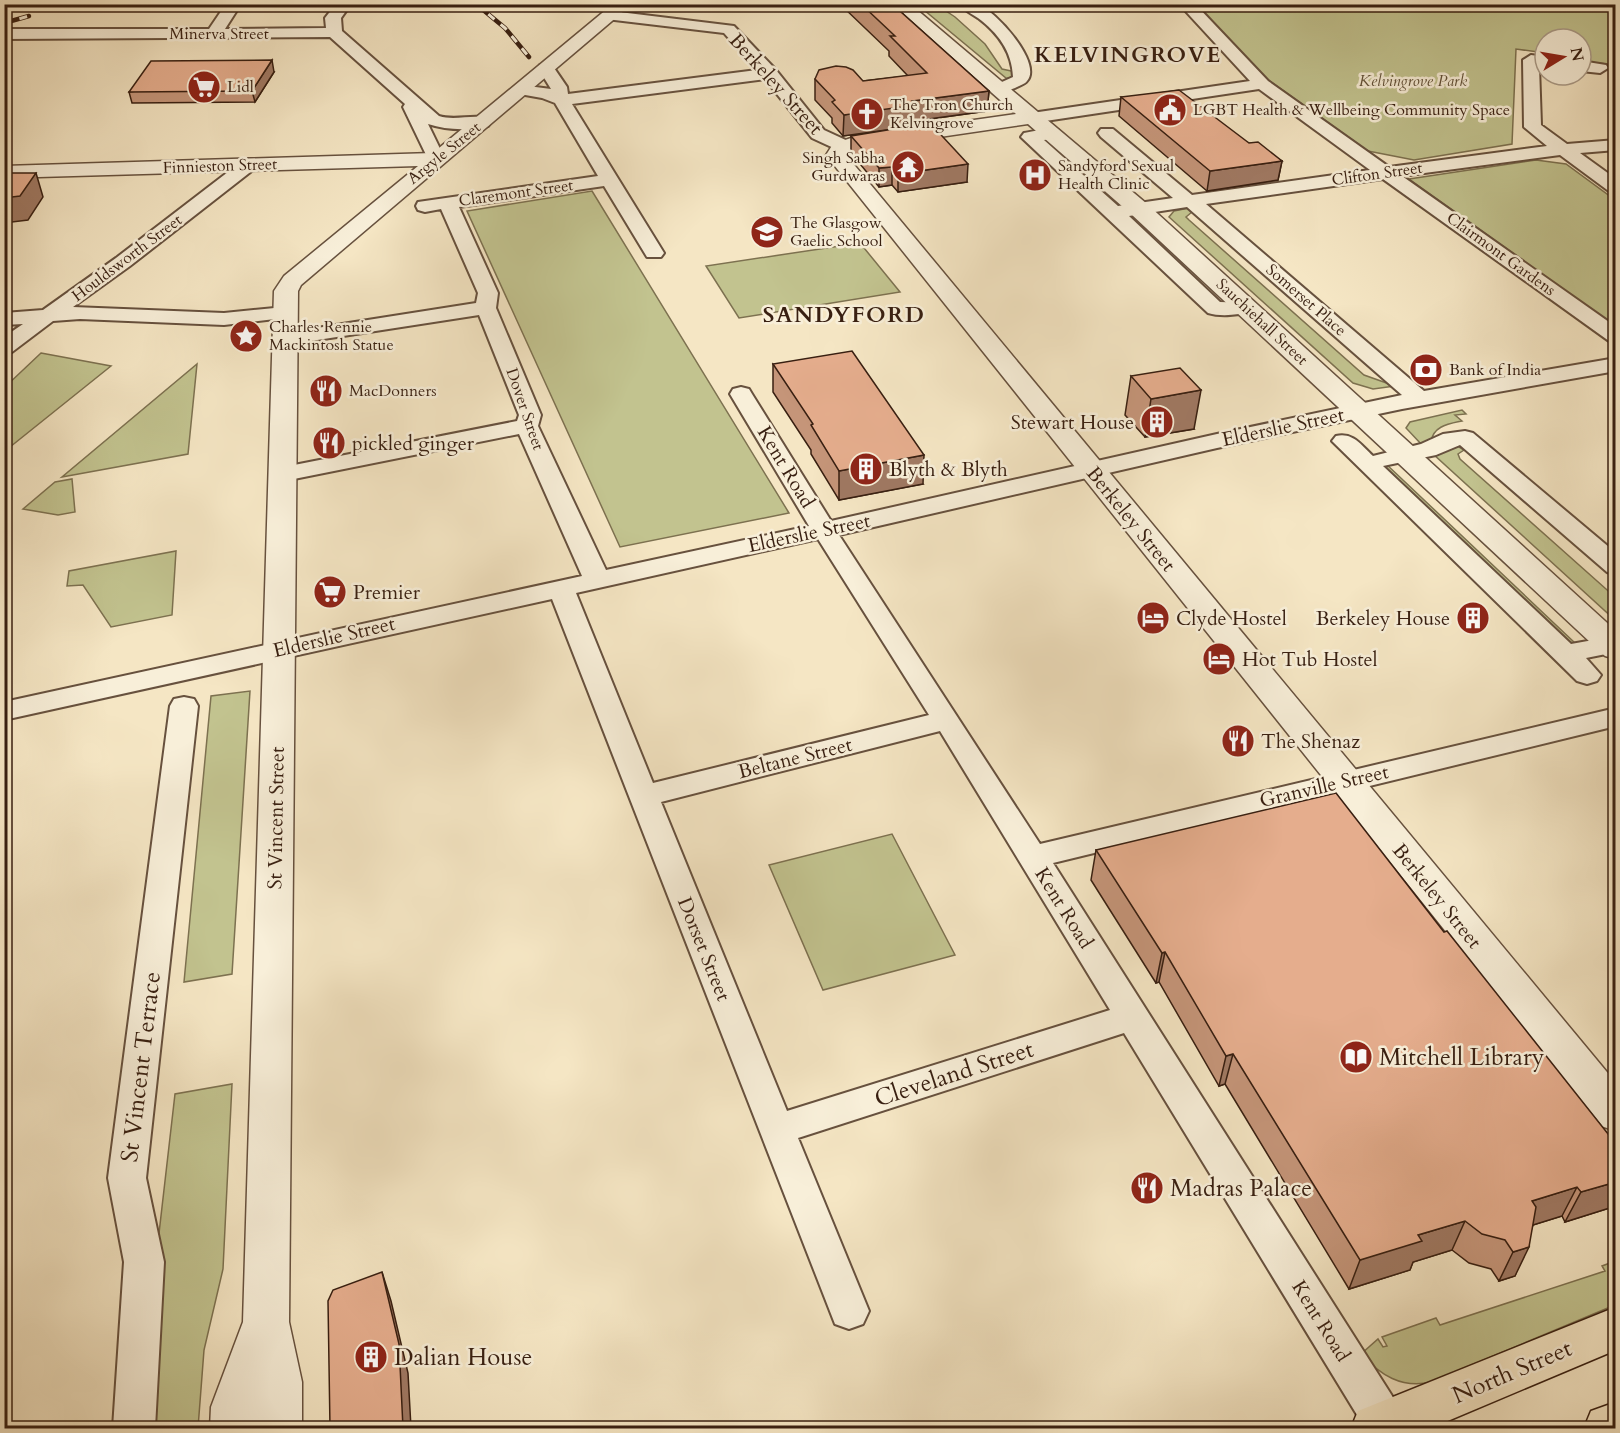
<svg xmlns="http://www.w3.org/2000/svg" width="1620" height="1433" font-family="Cardo,serif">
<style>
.green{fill:#c2c38f;stroke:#7d7150;stroke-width:1.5}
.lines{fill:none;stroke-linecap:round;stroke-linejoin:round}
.minor-casing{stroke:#67513e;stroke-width:4}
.tertiary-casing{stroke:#67513e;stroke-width:3}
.primary-casing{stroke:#381f11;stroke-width:3}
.motorway-casing{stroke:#381f11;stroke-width:3}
.minor{fill:#f8efd9;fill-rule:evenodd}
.tertiary{fill:#f8efd9;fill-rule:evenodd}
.primary{fill:#f5e6c4;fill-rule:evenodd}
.motorway{fill:#f5e6c4;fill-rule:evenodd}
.rail-casing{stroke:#381f11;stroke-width:4.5}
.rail{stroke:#f8efd9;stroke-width:3;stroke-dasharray:8;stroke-linecap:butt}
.wall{fill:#c59579;stroke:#381f11;stroke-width:1.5}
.shaded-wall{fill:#a07963;stroke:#381f11;stroke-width:1.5}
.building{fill:#e5ad8d;stroke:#381f11;stroke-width:1.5}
.labels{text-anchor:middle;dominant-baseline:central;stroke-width:5;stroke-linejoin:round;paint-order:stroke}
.far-street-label{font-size:16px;fill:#381f11;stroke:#f8efd9}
.far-park-label{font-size:16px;font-style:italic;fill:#615037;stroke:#f8efd9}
.far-poi-label{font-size:16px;fill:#381f11;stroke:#f8efd9;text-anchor:start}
.street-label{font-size:20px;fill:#381f11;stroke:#f8efd9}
.poi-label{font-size:20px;fill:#381f11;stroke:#f8efd9;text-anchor:start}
.far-district-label{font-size:22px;font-weight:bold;letter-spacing:1.5px;fill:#381f11;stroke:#f8efd9}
.near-poi-label{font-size:24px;fill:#381f11;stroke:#f8efd9;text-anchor:start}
.near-street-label{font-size:24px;fill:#381f11;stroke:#f8efd9}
</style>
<rect width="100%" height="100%" fill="#f5e6c4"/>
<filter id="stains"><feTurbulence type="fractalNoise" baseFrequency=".00333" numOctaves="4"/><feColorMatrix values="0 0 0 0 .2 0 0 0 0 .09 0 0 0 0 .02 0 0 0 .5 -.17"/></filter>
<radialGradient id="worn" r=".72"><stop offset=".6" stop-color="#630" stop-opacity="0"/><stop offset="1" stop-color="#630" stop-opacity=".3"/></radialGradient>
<g class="green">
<polygon points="918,5 937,5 955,17 985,44 1002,69 1016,72 1012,79 1006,78"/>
<polygon points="1195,5 1615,5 1615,65 1581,61 1581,39 1545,39 1545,53 1516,49 1512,144 1414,160 1368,151 1264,77"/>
<polygon points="1536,160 1566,164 1615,200 1615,326 1409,179"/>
<polygon points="592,191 789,513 620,547 467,211"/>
<polygon points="1189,208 1192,212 1186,217 1189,220 1364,375 1395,386 1373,389 1353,383 1169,217 1174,211"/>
<polygon points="860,243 900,292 739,318 706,266"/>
<polygon points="41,353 111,366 5,451 5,387"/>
<polygon points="197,364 188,454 62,477"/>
<path d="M1462,410l4,4 -11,1 7,6c-14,3 -29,5 -31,21l-8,4 -17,-18 4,-6z"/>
<polygon points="1456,445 1464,450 1458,454 1460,459 1615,597 1615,620 1432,453"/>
<polygon points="1385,463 1575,643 1564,642 1381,464"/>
<polygon points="72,479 75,512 58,515 23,509 55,482"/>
<polygon points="176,551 172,615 111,627 83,585 67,586 69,571"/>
<polygon points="250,691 232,974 184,982 211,696"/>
<polygon points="892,834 955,955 823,990 769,865"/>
<polygon points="232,1084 223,1269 204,1350 198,1428 149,1428 159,1278 158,1242 175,1094"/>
<path d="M1615,1261v44l-184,77c-29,7 -51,-7 -70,-28l17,-15 5,8 4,-1 -5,-9 54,-19 4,7 165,-54 -3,-5z"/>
</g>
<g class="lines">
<defs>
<g id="minor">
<path d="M226,4h15l-16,25 101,-1 -1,-10 11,-14h15l-10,14 1,13 97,85c16,5 33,-2 49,2l3,4 -3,4c-20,5 -41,4 -60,-2l17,35 -3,4h-12l-27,-56 2,-3 -75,-67 -326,2v-10h205z"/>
<path d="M959,4c5,0 13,-1 19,1 17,5 65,58 49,76 -2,3 -8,5 -12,7 -8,3 -13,7 -22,4l-2,-3 2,-3 20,-9c-1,-26 -15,-44 -35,-59 -6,-4 -14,-8 -19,-14z"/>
<path d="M1179,4h16l73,77 121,86 158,-21 -23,-19 -1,-67 8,-5 14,2v10l-6,-1 2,59 26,19 49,-4v10l-36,3 36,26v14l-6,-1 -50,-37 -158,21 214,151v16l-7,-2 -226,-162 -177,25 218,187 192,-33v13l-214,38 -185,39 -378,87 201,309 576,-136v18l-563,137 348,547 6,14 -2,4h-40l-241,-395 -326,105 71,173 -6,13 -14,5 -14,-5 -283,-725 -548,121v-18l578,-126 -63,-142 -235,47 -8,-2 -4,-5 4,-5 8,-2 233,-46 2,-6 -40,-100 -194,30 -8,-1 -3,-5 3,-5 8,-1 191,-30 2,-10 -37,-84 -16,3 -7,-2 -2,-4 2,-4 180,-26 -43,-73 -13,-5 -28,-5 -2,-3 8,-5 31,4 -13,-21 2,-3h12l15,22 1,7 189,-24 -33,-37 -118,-14 -3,-3 3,-3 5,-2 123,15 42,44 48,60 26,12 3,4 -3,4h-12l-26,-12 -47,-59 -193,25 92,149 -3,4h-14l-43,-71 -145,21 39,86 -2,15 45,107 -3,11 68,144 203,-44 -79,-132 3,-5 8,-2 8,2 3,5 79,127 386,-87 185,-39 -215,-188 -58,9 91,86 32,1 3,4 -3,4c-13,4 -31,6 -44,2l-187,-176 3,-4c11,-2 23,-5 34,-3l3,4 -3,4 -14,2 74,66 55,-8 -72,-61 -3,-4 3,-4h12l79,66 178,-25 -111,-81 -227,34 -6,-1 -2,-4 2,-4 6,-1 218,-32zM818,539l111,176 -276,68 -77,-190zM940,731l170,279 -323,101 -126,-309z"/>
<polygon points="1581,61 1606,65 1608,68 1600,73 1581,71"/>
<polygon points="247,161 253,162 256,166 253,170 130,266 73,307 224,313 285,307 292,309 295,313 292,317 224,325 80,319 53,321 12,352 4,353 4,337 23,324 4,325 4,313 43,310 116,258 241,162"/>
<path d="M1465,431l8,2 143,120v22l-9,-3 -147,-127 -24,10 -53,11 188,178 39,-7 6,1v14l-30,6 15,17 -4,6 -10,3 -10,-3 -245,-240 4,-5c17,-4 25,9 37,20l48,-12 22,-10z"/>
<polygon points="184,697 194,699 198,706 146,1178 164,1262 155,1428 113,1428 124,1262 108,1178 170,706 174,699"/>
</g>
<g id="tertiary">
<polygon points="613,4 632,4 301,285 298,291 289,1322 302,1382 302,1428 210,1428 211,1407 243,1322 274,291 284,276 418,166 4,178 4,166 433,153"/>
<polygon points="891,4 910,4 1147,204 1616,631 1616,659 1605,656 1131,214 1028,124 858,149 848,152 846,155 1616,1083 1616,1131 1601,1126 826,155 833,144 854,137 1016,114"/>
</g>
<polygon id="primary" points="1616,1307 1616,1350 1431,1428 1351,1428 1358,1411"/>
<polygon id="motorway" points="1616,1402 1616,1428 1584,1428 1591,1411"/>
</defs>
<use href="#minor" class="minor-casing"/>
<use href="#tertiary" class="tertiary-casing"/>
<use href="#primary" class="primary-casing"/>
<use href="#motorway" class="motorway-casing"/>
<use href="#minor" class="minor"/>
<use href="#tertiary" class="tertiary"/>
<use href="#primary" class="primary"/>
<use href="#motorway" class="motorway"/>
<defs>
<g id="rail">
<polyline points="476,4 505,28 529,57"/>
<polyline points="4,23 29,16"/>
</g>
</defs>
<use href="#rail" class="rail-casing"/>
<use href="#rail" class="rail"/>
</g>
<g class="wall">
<polygon points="834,4 892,4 989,91 987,111 915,121 915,126 967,182 898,192 892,185 879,187 851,153 851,136 885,130 843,136 832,123 832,118 815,100 815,79 863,81 908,76 889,56 889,51 842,6 837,7"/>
<polygon points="274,72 255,102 132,103 129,92"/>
<polygon points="1121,97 1249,143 1282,161 1278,180 1207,191 1119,116"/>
<polygon points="773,364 923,484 839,500 811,454 811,450 773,392"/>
<polygon points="1131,376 1194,429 1145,437 1125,415"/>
<polygon points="1096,850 1444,932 1616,1144 1616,1206 1565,1222 1562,1216 1533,1225 1515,1276 1499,1281 1491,1269 1469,1263 1452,1250 1413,1262 1410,1270 1349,1289 1225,1084 1219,1086 1159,982 1156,983 1091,880"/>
</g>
<g class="shaded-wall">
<polygon points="272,60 274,72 255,102 252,91"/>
<polygon points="989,91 987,111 915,121 915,126 843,136 844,115 912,101"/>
<polygon points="1282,161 1278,180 1207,191 1210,171"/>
<polygon points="968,164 967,182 898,192 898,174"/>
<polygon points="892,167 892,185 879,187 879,168"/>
<polygon points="36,173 43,197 28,220 4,223 4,198"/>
<polygon points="1201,390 1194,429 1145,437 1151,399"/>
<polygon points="924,455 923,484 839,500 839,471"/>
<polygon points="1165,952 1159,982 1156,983 1162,953"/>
<polygon points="1233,1054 1225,1084 1219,1086 1226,1056"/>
<polygon points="1616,1182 1616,1206 1565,1222 1581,1192"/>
<polygon points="1577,1187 1562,1216 1517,1230 1532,1201"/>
<polygon points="1465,1221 1452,1250 1413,1262 1410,1270 1349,1289 1360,1260 1418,1235"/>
<polygon points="1529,1247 1515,1276 1499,1281 1513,1252"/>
<polygon points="382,1272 391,1301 408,1373 411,1428 403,1428"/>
</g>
<g class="building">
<polygon points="861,4 892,4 989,91 912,101 916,105 844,115 832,102 835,100 815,79 819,70 836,66 846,67 853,70 863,81 927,73 890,36 895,36"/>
<polygon points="272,60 252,91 129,92 151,61"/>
<polygon points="1179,90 1249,143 1258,142 1282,161 1210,171 1121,97"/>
<polygon points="930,123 968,164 898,174 892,167 879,168 851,136"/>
<polygon points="4,173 36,173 20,196 4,198"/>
<polygon points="852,351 924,455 839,471 811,425 813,424 773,364"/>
<polygon points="1180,368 1201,390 1151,399 1131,376"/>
<polygon points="1336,793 1444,932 1447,931 1616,1144 1616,1182 1581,1192 1577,1187 1532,1201 1536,1207 1529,1247 1513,1252 1505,1240 1482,1234 1465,1221 1418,1235 1422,1241 1360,1260 1233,1054 1226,1056 1165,952 1162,953 1096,850"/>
<polygon points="382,1272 399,1344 403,1428 330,1428 328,1301 333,1290"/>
</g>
<defs>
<symbol id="supermarket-disc" viewBox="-11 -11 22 22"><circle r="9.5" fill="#8f2418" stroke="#f8efd9"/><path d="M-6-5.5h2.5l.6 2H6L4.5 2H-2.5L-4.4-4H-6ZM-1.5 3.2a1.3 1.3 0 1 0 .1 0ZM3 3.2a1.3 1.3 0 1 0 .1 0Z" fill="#fff"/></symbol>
<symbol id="civic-disc" viewBox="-11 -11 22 22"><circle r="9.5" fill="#8f2418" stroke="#f8efd9"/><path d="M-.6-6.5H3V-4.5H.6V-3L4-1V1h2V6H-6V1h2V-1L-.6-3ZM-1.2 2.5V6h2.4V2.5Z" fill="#fff"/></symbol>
<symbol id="church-disc" viewBox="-11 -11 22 22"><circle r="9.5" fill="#8f2418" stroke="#f8efd9"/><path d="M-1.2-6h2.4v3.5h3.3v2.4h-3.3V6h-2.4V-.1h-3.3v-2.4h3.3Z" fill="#fff"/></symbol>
<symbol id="temple-disc" viewBox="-11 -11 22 22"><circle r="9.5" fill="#8f2418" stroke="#f8efd9"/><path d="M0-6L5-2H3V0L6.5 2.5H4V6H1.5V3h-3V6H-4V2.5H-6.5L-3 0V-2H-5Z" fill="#fff"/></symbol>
<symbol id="hospital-disc" viewBox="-11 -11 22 22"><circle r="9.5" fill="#8f2418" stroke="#f8efd9"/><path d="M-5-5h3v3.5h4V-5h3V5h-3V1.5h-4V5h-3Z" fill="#fff"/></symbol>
<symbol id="school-disc" viewBox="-11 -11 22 22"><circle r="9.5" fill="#8f2418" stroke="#f8efd9"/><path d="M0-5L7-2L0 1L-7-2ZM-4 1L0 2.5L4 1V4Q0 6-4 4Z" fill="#fff"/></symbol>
<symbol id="sight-disc" viewBox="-11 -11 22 22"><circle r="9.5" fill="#8f2418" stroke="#f8efd9"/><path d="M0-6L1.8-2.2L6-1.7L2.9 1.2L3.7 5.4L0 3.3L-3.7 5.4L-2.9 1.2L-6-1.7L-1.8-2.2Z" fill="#fff"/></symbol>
<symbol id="bank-disc" viewBox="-11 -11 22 22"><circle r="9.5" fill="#8f2418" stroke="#f8efd9"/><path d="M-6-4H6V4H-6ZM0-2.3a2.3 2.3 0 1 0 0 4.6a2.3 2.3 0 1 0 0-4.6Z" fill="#fff"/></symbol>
<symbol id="restaurant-disc" viewBox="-11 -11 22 22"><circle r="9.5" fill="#8f2418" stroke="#f8efd9"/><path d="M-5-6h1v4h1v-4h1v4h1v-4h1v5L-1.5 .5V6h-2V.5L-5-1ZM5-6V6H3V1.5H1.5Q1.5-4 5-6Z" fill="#fff"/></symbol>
<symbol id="building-disc" viewBox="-11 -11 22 22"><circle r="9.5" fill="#8f2418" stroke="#f8efd9"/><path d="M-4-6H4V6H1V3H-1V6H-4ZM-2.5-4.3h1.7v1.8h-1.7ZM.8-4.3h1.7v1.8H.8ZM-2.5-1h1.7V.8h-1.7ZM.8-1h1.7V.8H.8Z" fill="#fff"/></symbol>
<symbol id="hotel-disc" viewBox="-11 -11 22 22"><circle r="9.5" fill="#8f2418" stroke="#f8efd9"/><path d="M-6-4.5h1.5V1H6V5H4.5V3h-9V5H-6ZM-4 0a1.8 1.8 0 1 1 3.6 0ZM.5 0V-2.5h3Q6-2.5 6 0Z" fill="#fff"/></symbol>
<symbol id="library-disc" viewBox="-11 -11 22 22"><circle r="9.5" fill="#8f2418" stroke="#f8efd9"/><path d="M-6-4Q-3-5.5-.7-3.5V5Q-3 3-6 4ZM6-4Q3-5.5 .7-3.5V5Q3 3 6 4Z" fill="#fff"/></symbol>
</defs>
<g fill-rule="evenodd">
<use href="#supermarket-disc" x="185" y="68" width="38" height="38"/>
<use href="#civic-disc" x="1151" y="91" width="38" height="38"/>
<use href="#church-disc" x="848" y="95" width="38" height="38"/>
<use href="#temple-disc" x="889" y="148" width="38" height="38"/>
<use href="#hospital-disc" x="1016" y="156" width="38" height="38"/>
<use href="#school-disc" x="748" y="213" width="38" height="38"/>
<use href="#sight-disc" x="227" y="317" width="38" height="38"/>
<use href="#bank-disc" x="1407" y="351" width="38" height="38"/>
<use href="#restaurant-disc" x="307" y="372" width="38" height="38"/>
<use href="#building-disc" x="1138" y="403" width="38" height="38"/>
<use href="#restaurant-disc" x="310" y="424" width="38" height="38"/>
<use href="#building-disc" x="847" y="450" width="38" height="38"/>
<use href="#supermarket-disc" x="311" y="573" width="38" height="38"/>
<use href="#hotel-disc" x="1134" y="599" width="38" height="38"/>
<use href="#building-disc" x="1454" y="599" width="38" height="38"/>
<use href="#hotel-disc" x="1200" y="640" width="38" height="38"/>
<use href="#restaurant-disc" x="1219" y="722" width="38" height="38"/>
<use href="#library-disc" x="1337" y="1038" width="38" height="38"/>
<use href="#restaurant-disc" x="1128" y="1169" width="38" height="38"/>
<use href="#building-disc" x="352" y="1338" width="38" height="38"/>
</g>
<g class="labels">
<g class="far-street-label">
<text x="219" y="34">Minerva Street</text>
<text transform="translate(444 153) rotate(-39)">Argyle Street</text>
<text transform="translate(220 166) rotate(-2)">Finnieston Street</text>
<text transform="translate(1377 174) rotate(-8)">Clifton Street</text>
<text transform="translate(516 193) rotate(-8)">Claremont Street</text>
<text transform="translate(1501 254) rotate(36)">Clairmont Gardens</text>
<text transform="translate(127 258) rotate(-37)">Houldsworth Street</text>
<text transform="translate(1306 300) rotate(41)">Somerset Place</text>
<text transform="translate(1262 322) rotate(43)">Sauchiehall Street</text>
<text transform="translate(525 409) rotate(71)">Dover Street</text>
</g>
<g class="far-park-label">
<text x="1413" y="81">Kelvingrove Park</text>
</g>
<g class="far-poi-label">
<text x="227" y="87">Lidl</text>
<text x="890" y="105">The Tron Church<tspan x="890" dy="18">Kelvingrove</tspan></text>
<text x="1193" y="110">LGBT Health &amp; Wellbeing Community Space</text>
<text x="885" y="158" text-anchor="end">Singh Sabha<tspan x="885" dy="18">Gurdwaras</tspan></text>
<text x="1058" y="166">Sandyford Sexual<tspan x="1058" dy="18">Health Clinic</tspan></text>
<text x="790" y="223">The Glasgow<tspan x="790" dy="18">Gaelic School</tspan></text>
<text x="269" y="327">Charles Rennie<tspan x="269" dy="18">Mackintosh Statue</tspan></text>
<text x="1449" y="370">Bank of India</text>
<text x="349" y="391">MacDonners</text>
</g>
<g class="street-label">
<text transform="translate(776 84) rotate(48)">Berkeley Street</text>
<text transform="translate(1283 427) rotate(-12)">Elderslie Street</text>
<text transform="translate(786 467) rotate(59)">Kent Road</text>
<text transform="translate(1131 519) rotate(51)">Berkeley Street</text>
<text transform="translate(809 533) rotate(-12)">Elderslie Street</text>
<text transform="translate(334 637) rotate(-13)">Elderslie Street</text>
<text transform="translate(795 758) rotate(-14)">Beltane Street</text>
<text transform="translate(1324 786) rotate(-13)">Granville Street</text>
<text transform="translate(276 818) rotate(-89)">St Vincent Street</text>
<text transform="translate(1437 896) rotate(51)">Berkeley Street</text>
<text transform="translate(1064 908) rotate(58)">Kent Road</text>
<text transform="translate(704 949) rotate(68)">Dorset Street</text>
<text transform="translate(1321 1321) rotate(58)">Kent Road</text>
</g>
<g class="poi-label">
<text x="1134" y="422" text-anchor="end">Stewart House</text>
<text x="352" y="443">pickled ginger</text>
<text x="889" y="469">Blyth &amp; Blyth</text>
<text x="353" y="592">Premier</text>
<text x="1176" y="618">Clyde Hostel</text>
<text x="1450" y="618" text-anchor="end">Berkeley House</text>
<text x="1242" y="659">Hot Tub Hostel</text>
<text x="1261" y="741">The Shenaz</text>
</g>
<g class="far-district-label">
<text x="1128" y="55">KELVINGROVE</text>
<text x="844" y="315">SANDYFORD</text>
</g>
<g class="near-poi-label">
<text x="1379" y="1057">Mitchell Library</text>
<text x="1170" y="1188">Madras Palace</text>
<text x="394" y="1357">Dalian House</text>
</g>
<g class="near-street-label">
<text transform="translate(141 1067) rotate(-83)">St Vincent Terrace</text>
<text transform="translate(954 1074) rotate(-18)">Cleveland Street</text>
<text transform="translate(1512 1372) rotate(-23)">North Street</text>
</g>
</g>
<rect width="1620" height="1433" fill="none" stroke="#f5e6c4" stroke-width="24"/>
<rect x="6" y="6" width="1608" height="1421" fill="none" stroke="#381f11" stroke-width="3"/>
<rect x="12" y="12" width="1596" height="1409" fill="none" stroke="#381f11" stroke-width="1.5"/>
<g transform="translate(1563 57) rotate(79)"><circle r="28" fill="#f8efd9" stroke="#ab9c89" stroke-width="1.5"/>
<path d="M0-4.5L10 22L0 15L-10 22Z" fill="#8f2418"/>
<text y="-9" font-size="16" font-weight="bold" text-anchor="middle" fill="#381f11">N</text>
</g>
<rect width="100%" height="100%" filter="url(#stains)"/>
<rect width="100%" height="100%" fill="url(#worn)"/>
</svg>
